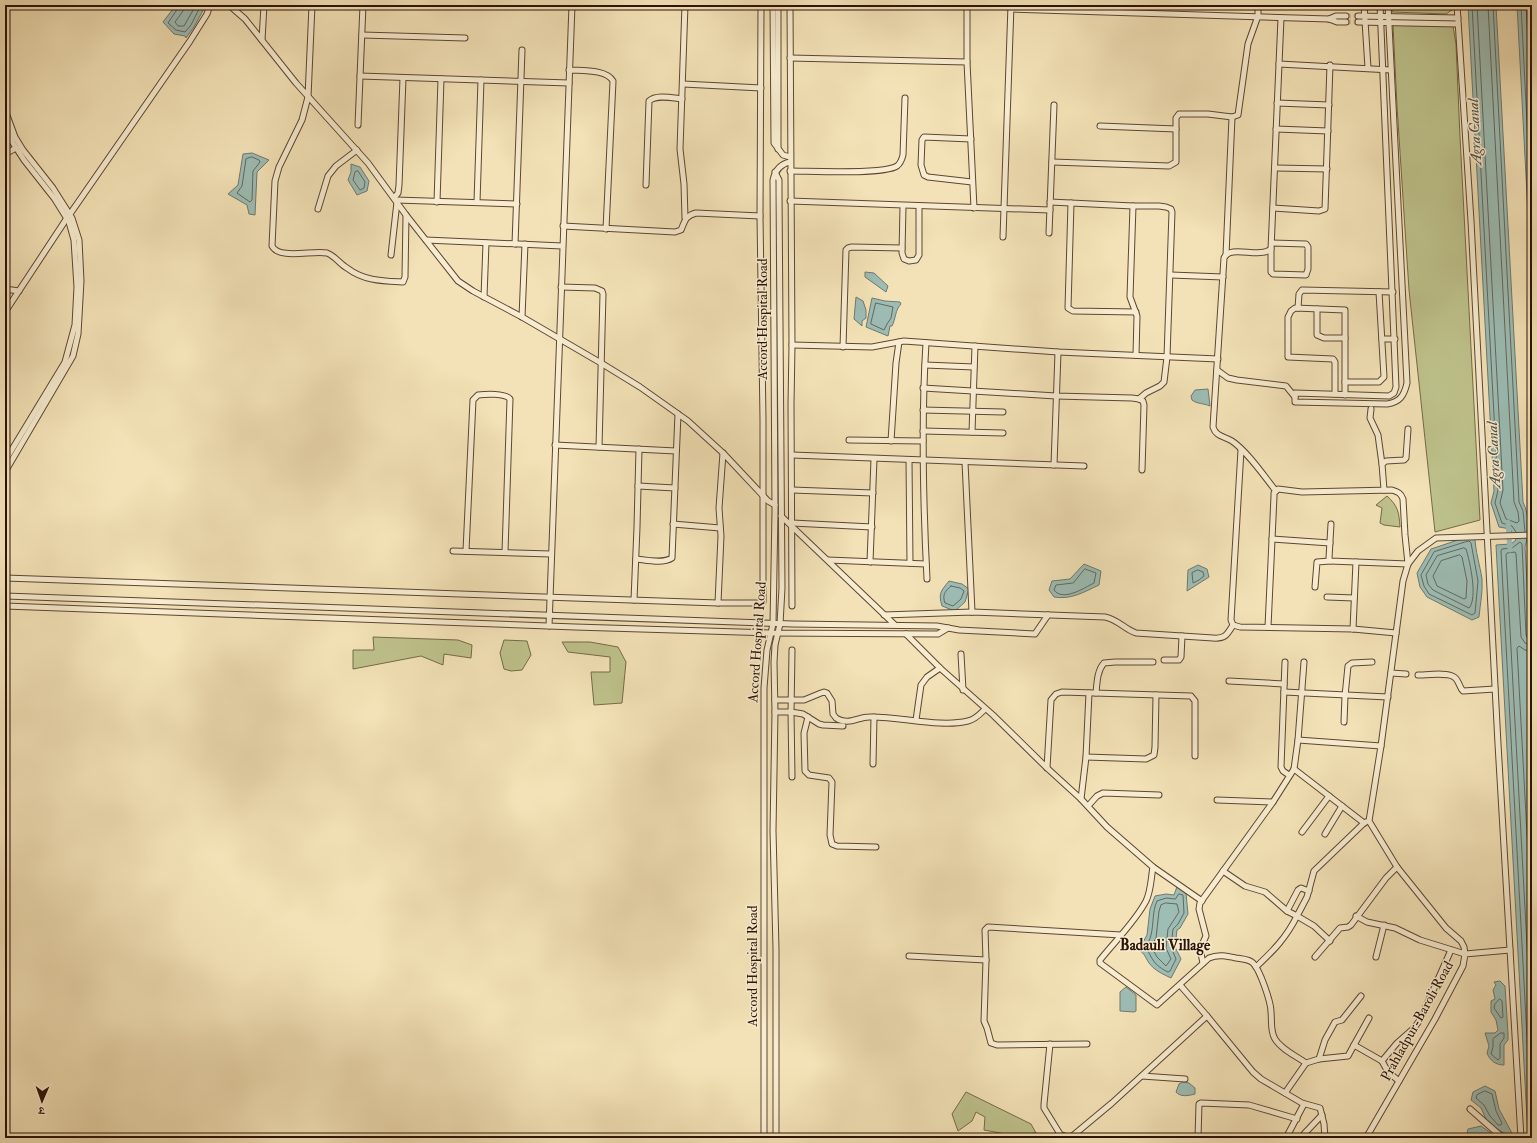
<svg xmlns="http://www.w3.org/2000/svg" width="1537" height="1143" font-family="'IM FELL Double Pica','Noto Serif Devanagari',serif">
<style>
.green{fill:#bec28c;stroke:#756a49}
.water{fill:#9dbdb5;stroke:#70796f}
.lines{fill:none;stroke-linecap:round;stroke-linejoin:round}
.shore{stroke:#64685e;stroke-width:1}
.canal{stroke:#9dbdb5;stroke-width:5}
.minor-tunnel{stroke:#d5c39c;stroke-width:5;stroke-dasharray:5 2.5;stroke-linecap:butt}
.minor-casing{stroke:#5e4632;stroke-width:7}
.minor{stroke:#f7ecd0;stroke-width:5}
.labels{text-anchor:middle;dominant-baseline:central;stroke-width:3;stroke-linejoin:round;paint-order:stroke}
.street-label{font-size:14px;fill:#2c1206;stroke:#f7ecd0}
.water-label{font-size:15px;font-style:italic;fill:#544e43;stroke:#f7ecd0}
.neighbourhood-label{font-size:15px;font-weight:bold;fill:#2c1206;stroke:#f7ecd0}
</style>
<rect width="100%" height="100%" fill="#f3e2b7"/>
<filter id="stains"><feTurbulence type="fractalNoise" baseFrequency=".005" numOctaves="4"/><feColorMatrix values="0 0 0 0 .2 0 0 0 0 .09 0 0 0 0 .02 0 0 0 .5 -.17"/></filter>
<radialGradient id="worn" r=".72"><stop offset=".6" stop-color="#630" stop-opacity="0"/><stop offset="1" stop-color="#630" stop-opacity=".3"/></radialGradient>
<g class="green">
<polygon points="1392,5 1455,5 1455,8 1446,14 1392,12"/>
<polygon points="1393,25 1453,26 1456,44 1460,137 1480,520 1435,532 1409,290 1397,106"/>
<path d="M1387,496c11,10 12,16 13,31l-16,-2 -4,-2 2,-15 -6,-3z"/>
<polygon points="373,637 458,640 472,645 471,658 444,654 443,665 421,656 353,669 353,650 374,650"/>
<polygon points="504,640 527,641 531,655 522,670 511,671 504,669 500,653"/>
<polygon points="562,642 590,642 618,647 626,662 622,703 594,705 591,672 610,672 610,657 568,652"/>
<polygon points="966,1092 1031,1124 1036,1133 1011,1135 984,1130 985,1117 976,1112 972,1121 958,1131 952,1114"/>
</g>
<g class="water">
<polygon points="176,5 206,5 194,27 186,38 185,36 174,34 163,22"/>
<path d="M1468,5h28l27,497c7,15 6,30 2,45l7,124v467h-4l-32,-593 15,-1 5,-4 -6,-11 -11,-2 -8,-24 3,-12z"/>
<polygon points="1517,5 1532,5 1532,290"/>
<polygon points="252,153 269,160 257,172 255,215 249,214 247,205 228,194 238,185 243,154"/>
<polygon points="351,164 360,167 369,181 367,191 357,195 348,180 351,172"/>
<polygon points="865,272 874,273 888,286 886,292 865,277"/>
<polygon points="856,297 863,301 866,310 866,318 862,321 862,326 854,319"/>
<path d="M872,298l13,3 15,1 1,2c-6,6 -5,14 -9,22h-2l-2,10 -22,-9z"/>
<path d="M1208,389l2,17c-7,-3 -13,-2 -18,-6l-1,-4 4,-6z"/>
<path d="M1475,536c0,15 5,29 7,43 1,13 -2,26 -3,38l-7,3 -45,-23 -7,-10 -3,-14 14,-24 33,-11z"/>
<path d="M1084,564l17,7 -2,14c-15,7 -28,15 -45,12l-5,-7 3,-9 18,-2z"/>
<polygon points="1198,565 1207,569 1209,577 1187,591 1188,570"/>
<path d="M949,581l13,3 7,5 -4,13 -10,9 -13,-5c-4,-13 -1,-15 7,-25z"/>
<path d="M1178,884l8,9 2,21 -8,14 -3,2 -2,17 6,12 -10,19c-8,-4 -16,-7 -22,-15 -4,-6 -4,-9 -10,-13l3,-4v-2l5,-9 3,-26 5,-13 11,-2 8,1z"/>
<path d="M1500,981l5,5 3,48v6l-4,5v20c-8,0 -14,-4 -17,-12l2,-7 -4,-13h10l3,-3 -2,-10 -5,-8v-11l4,-2 -2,-9 3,-5 -2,-3z"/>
<polygon points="1126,987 1136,995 1136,1011 1134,1012 1120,1011 1120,992"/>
<path d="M1183,1082l6,1 6,5v6c-7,2 -15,3 -19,-2l3,-8z"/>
<polygon points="1485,1086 1495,1091 1499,1109 1513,1135 1506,1134 1495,1128 1486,1119 1481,1108 1471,1100 1473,1092"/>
<polygon points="1481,1126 1498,1138 1466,1138 1468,1129"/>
</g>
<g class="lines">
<g class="shore">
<polyline points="179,5 178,8 168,23 176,30 185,32 191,25 201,5"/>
<polyline points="184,5 183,11 175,22 178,26 184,26 196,5"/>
<polyline points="1472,5 1498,490 1495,503 1502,523 1512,526 1516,532"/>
<polyline points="1477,5 1503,490 1500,503 1506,519 1517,523 1519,521 1518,512 1514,502 1488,5"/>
<polyline points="1493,5 1519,502 1523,511 1525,532"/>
<polyline points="1521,5 1532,222"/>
<polyline points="1526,5 1532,120"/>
<polygon points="252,157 259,160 260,162 253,171 252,200 250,202 237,193 242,186 246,159"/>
<polygon points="358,171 365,182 364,188 360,190 353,180 355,172"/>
<polygon points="876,303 893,307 891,318 887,324 884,330 871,324"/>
<polygon points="1465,542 1469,541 1471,543 1478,581 1475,613 1472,615 1429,594 1424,586 1421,575 1434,552"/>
<path d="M1464,548l2,1c4,13 12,49 3,59l-36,-18 -5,-6 -2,-9 11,-19z"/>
<polygon points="1460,555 1462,557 1467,581 1466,598 1464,599 1437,586 1433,576 1441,561"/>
<path d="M1085,569l11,4 -2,10c-10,5 -31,19 -40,7l2,-5 17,-2z"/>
<polygon points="1198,570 1203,572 1204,576 1199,580 1193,583 1192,573"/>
<path d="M951,586l9,2 4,3 -3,8 -8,7 -8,-3c-3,-8 0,-12 6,-17z"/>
<polyline points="1532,640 1528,639 1526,635 1522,544 1520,542 1512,548 1502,549 1501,551 1532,1132"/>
<polyline points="1532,645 1525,643 1521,637 1516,554 1515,552 1507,553 1506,555 1532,1039"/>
<polyline points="1532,651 1525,650 1519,646 1517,648 1532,928"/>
<path d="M1179,894l4,1 1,18 -6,11 -5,5 -2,18 5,12 -6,12 -2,1c-6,-3 -11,-6 -15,-12 -3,-4 -3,-7 -7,-11 1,-5 4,-9 5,-14 3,-12 1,-23 6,-34l9,-3 9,1z"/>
<polygon points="1166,903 1177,904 1179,912 1168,929 1166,948 1171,959 1166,966 1157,957 1151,946 1156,938 1159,911 1161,905"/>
<polygon points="1500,999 1502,1001 1503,1017 1501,1018 1494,1008 1495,1004"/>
<polygon points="1501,1033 1504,1033 1504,1038 1500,1044 1500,1058 1498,1060 1491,1054 1493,1047 1493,1039"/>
<polygon points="1485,1091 1492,1094 1496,1111 1502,1123 1501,1125 1498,1125 1490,1116 1484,1105 1476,1098 1477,1095"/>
</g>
<polyline class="canal" points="1508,522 1510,550"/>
<g class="minor-tunnel">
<polyline points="1346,16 1358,16"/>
<polyline points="1346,22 1358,22"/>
</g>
<defs>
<g id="minor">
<polyline points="229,5 245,19 296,83 368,163 406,215 458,281 473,291 522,317 601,363 640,387 688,421 723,453 768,501 775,505"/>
<path d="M312,5l-4,92 -6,23 -23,47 -4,14 -3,65c7,14 41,4 55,7 8,3 13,11 20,15 17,13 36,13 56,14l2,-5 1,-62"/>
<polyline points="773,5 774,143 783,155 790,157"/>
<polyline points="790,5 792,345 791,404 792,606"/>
<polyline points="967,5 967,62 974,208"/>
<polyline points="1364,5 1368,68"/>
<path d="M1380,5l16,382 -2,6 -5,3 -94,-3v9l92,2c13,-2 17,-8 20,-21l-19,-378"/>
<polyline points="1457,5 1471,221 1498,744 1521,1138"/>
<polyline points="1011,9 1329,19 1337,22 1346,22"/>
<polyline points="1358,16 1458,18"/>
<polyline points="1329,19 1336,16 1346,16"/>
<polyline points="1358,22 1458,24"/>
<polyline points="362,35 465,38"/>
<polyline points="262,40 264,5"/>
<polyline points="790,58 967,62"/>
<polyline points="1279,64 1391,70"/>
<path d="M569,70c13,1 37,-1 44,11l-7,148"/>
<polyline points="360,76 569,83"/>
<polyline points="683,84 761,88"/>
<polyline points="1277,103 1329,105"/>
<polyline points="5,110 15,137 23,150 53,188 72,218 79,240 81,281 78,334 73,356 5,472"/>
<polyline points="5,125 13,143 24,160 54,198 69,222 74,240 77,287 75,325 65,362 5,461"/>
<polyline points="358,125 363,5"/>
<polyline points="1100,126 1176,129"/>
<polyline points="1276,129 1328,131"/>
<polyline points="971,139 924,137 922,140 921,165 924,175 928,177 972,182"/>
<polyline points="778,149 778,5"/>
<polyline points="5,154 16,148"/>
<polyline points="1052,162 1169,166 1176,162 1176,118 1179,114 1208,114 1232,117 1238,115 1248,44 1258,16 1258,5"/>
<polyline points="1276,168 1327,169"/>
<path d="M790,171c20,0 93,4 107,-5 4,-3 5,-7 6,-11l2,-57"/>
<polyline points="775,172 779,180 779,193 782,588 780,624 775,645 774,662 775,712 773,831 776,949 776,1138"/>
<path d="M646,185l3,-84c7,-7 24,-3 33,-2"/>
<polyline points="394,198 398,193 399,185 403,78"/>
<polyline points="396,200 517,204"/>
<polyline points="790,201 1050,210"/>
<polyline points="437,202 441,79"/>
<polyline points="477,202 481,80"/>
<polyline points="1050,202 1133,206 1159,206 1166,207 1171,209 1172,212 1167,357 1164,382 1160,386 1146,393 1139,399"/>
<polyline points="1071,203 1068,308 1073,311 1136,312"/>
<polyline points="903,206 902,253 904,259 909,261 916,260 919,255 919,206"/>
<polyline points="1133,206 1130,297 1137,316 1136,355"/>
<polyline points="1273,208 1319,211 1325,209 1330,65"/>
<polyline points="318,209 328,176 336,166 357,150"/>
<polyline points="70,214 190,41 207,14 210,5"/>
<polyline points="685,218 684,184 680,149 685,5"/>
<path d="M563,226l112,6 6,-2c4,-9 4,-14 15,-17l64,3"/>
<polyline points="1049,233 1054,105"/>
<polyline points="1003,237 1011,5"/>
<polyline points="426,240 562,246"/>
<polyline points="515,244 522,50"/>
<polyline points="1271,249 1271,272 1273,274 1306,275 1308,269 1308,247 1306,244 1272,243"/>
<polyline points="391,255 397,202"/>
<polyline points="1226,255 1232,117"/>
<polyline points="1171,275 1223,277"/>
<polyline points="561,287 595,288 602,291 603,294 599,447"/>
<polyline points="5,289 19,291"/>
<polyline points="484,297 486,243"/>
<polyline points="1298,308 1299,294 1302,290 1393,292"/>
<polyline points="1317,309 1317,335 1324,338 1345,338"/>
<polyline points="5,312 67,218"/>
<polyline points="522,317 525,244"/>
<polyline points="1382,339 1395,339"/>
<path d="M926,343c-5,79 -3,157 1,236"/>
<polyline points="792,345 872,347 904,341 1058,352 1218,359"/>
<polyline points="843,347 846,250 848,248 852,247 902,248"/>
<polyline points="925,365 974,367"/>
<polyline points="1217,370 1228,378 1237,380 1286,386 1295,397"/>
<polyline points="923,388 1056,396 1132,398 1139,399 1143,401 1144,405 1142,470"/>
<polyline points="1335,394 1335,362 1333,359 1288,357 1288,317 1291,311 1295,308 1345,310 1345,382"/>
<polyline points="1345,395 1345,382 1379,382 1384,377 1379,292"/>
<polyline points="1371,409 1370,418 1378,435 1382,464"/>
<polyline points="923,410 1003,412"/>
<polyline points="923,431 1003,433"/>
<polyline points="972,432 975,346"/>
<polyline points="849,440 923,441"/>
<polyline points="891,441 896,363 899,342"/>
<polyline points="555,445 676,451"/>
<polyline points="1241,450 1231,620 1233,625 1240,627 1353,629 1396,633"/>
<polyline points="792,455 1084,466"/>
<polyline points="909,460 910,563"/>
<polyline points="965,462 972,612"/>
<polyline points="1054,465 1058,352"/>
<polyline points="638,486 675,488"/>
<polyline points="792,490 873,493"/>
<polyline points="1384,490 1382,464 1386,461 1404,460 1406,458 1408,429"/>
<path d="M1276,491c-12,-15 -29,-40 -44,-50 -8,-5 -16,-4 -19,-14l11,-169c6,-14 35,1 47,-9l10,-231"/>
<polyline points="781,516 894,624"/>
<polyline points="792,523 872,527"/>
<polyline points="673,524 720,528"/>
<polyline points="1272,539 1330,543"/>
<polyline points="453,551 551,554"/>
<path d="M466,551l7,-151 5,-5c8,-1 27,-2 32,4l-5,153"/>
<path d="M636,559c10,1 27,5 36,-1l6,-144"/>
<polyline points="828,560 926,564"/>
<polyline points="870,562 874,459"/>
<polyline points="5,578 718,603 761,603 763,602 763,420 760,216 761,5"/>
<polyline points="1315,587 1317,562 1330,561"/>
<polyline points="5,596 793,624 937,626 959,630 1035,634 1048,615"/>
<polyline points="1327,597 1354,598"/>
<polyline points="634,600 637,527 639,449"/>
<polyline points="718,603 721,536 719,508 723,453"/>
<polyline points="5,606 575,627 770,633 938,634 948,628"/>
<path d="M884,615l88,-3 133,5c14,3 19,12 31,16l77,5c12,1 14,-3 20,-13"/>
<polyline points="549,626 572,5"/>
<path d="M1268,627l6,-131v-3l4,-4 24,3 90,-2c6,2 9,3 11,9l2,36 3,29 -78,-3 -1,-3 2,-34"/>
<polyline points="1353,629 1356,562"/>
<polyline points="906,634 940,668 993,715 1047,768 1081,799 1107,827 1153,867 1202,901"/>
<polyline points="792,650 791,712 803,714 819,724 823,725 843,726"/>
<polyline points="961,654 963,690"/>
<polyline points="1164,660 1179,660 1181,657 1182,636"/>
<polyline points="1285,662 1281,767 1283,771 1289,775"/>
<polyline points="1304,662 1298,740 1294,769 1364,823"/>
<polyline points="1391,673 1406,674"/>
<path d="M1418,675c8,0 30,-3 36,2 5,3 5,10 9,14l32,-2"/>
<polyline points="1229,681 1284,684"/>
<polyline points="1284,692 1388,697"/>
<path d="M1096,693c1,-10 1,-22 8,-30l11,-1h38"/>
<path d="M775,700h29l17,-7 3,-1 3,1 5,8 1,13 3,4c12,8 22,-1 33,-1 30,-1 70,11 99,4 8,-2 12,-7 17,-12"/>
<polyline points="775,712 791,712 792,777"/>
<polyline points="808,717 804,733 805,771 809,775 829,778 832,782 830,835 832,844 837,846 876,847"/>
<polyline points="916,720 921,685 927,677 940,668"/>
<polyline points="1344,722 1345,696 1348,666 1352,663 1372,662"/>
<polyline points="1298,740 1381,746"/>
<polyline points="1086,757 1146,759 1154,755 1155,747 1156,695"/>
<polyline points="873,764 874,717"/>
<polyline points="1047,768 1051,700 1056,694 1062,692 1191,696 1195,701 1195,756"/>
<polyline points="1081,799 1086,757 1089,693"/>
<polyline points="1217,800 1273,802"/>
<polyline points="1088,806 1097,796 1103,793 1159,795"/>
<polyline points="1302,832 1329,796"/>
<polyline points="1325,834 1342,806"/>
<path d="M1153,867c-2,11 -2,24 -7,34 -11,21 -31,40 -46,59v3l57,42 52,-47c9,-4 18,-2 27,0 6,1 13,1 17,5 7,7 18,39 18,49 1,8 -1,19 4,27 6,10 21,17 31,24l-21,30"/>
<polyline points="1223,871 1245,886 1265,892 1287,911"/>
<polyline points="1356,916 1367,922 1395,928 1420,940 1465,954 1464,947 1461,941 1446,928 1397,867 1369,821 1381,746 1403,581 1408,564 1418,551 1436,538 1532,535"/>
<polyline points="1330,941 1314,926 1297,916 1307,897 1314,871 1363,824 1366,822"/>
<polyline points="909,956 986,960"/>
<polyline points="1315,957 1340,928 1348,927 1351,925 1386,878 1397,867"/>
<polyline points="1376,957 1384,925"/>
<polyline points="1203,963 1200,949 1206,936 1199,909 1200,903 1273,802 1294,769"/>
<path d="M1256,967c18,-17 30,-29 41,-51l-10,-5 11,-21 3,-2 8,3"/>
<polyline points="1180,985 1207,1016 1253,1072 1261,1079 1302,1103 1320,1108 1324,1124 1325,1138"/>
<path d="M1050,1044l-6,60v4l16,26c8,6 38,4 49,4"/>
<polyline points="1087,1044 997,1045 991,1043 987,1028 984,1021 986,960 985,930 988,927 1121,935"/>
<polyline points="1354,1045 1369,1018"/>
<polyline points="1319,1059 1325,1040 1335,1022 1342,1020 1361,996"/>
<polyline points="1382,1061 1397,1043 1414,1028 1420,1020 1451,950"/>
<polyline points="1306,1063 1319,1059 1348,1056 1354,1045 1382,1061 1388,1072 1399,1081"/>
<polyline points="1142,1076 1185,1079"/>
<polyline points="1470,1109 1503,1138"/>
<polyline points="1304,1134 1322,1115"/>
<path d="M764,1138v-450l3,-38 6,-26 2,-113 -2,-331c2,-9 7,-16 17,-18"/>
<polyline points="1070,1138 1112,1103 1207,1016"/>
<polyline points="1198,1138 1199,1104 1201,1103 1249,1105 1297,1119"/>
<polyline points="1286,1138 1304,1104"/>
<polyline points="1366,1138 1435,1019 1463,966 1465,954 1510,950"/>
</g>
</defs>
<use href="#minor" class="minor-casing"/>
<use href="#minor" class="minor"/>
</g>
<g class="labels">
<g class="street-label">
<text transform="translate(762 319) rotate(-90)">Accord Hospital Road</text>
<text transform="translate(757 642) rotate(-86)">Accord Hospital Road</text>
<text transform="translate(752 966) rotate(-90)">Accord Hospital Road</text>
<text transform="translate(1417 1021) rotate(-61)">Prahladpur-Baroli Road</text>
</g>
<g class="water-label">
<text transform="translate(1475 132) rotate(-93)">Agra Canal</text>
<text transform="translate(1494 455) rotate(-93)">Agra Canal</text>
</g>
<g class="neighbourhood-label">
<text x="1165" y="945">Badauli Village</text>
</g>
</g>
<rect width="1537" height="1143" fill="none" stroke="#f3e2b7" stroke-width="20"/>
<rect x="6" y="6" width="1525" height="1131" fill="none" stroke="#2c1206" stroke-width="2"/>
<rect x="10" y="10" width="1517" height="1123" fill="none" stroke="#2c1206"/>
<g transform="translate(42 1101) rotate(182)" stroke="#f7ecd0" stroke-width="3" paint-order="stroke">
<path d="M0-3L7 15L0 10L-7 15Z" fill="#2c1206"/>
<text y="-6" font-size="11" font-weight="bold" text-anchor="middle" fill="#2c1206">उ</text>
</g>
<rect width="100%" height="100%" filter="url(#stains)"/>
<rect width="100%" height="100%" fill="url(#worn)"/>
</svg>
